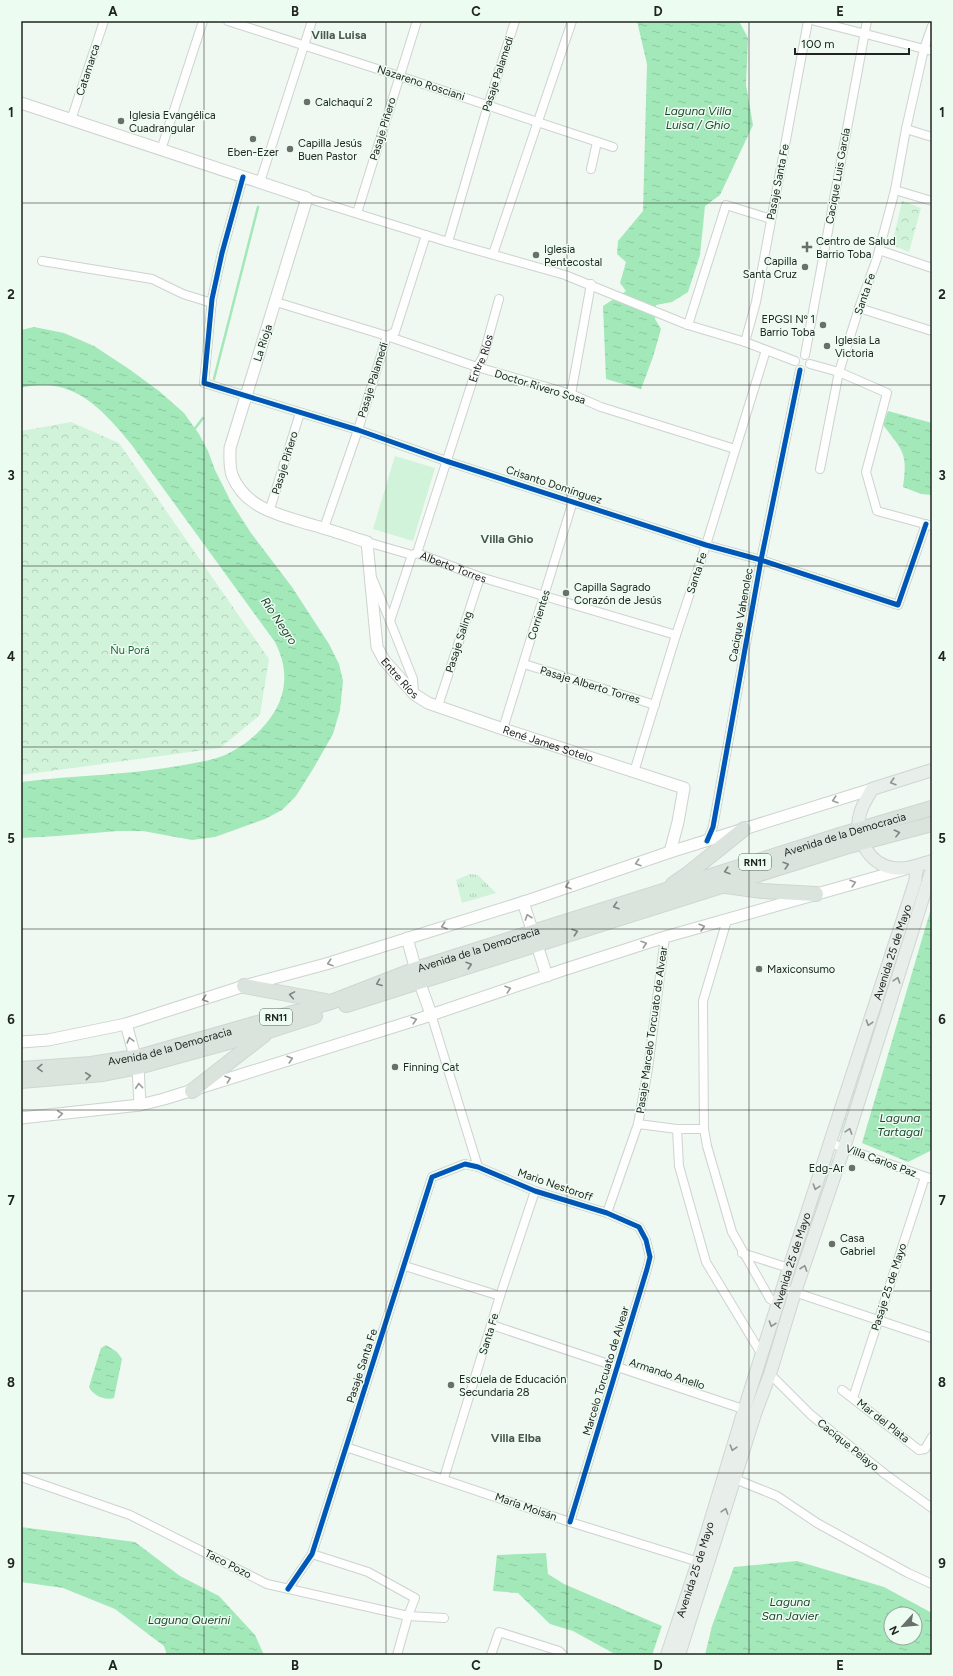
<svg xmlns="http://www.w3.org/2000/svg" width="953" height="1676" font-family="Figtree,sans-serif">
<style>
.grass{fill:url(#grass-tufts)}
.park{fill:url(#park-crowns)}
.garden{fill:#d1f3da}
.water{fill:url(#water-ripples);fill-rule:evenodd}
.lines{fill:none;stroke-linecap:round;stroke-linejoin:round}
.stream{stroke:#a2e8b9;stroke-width:2.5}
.street-casing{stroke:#cdd3ce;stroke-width:10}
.secondary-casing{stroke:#cdd3ce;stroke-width:13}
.primary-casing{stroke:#d1d5d2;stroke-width:14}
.highway-casing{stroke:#d1d5d2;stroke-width:16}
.street{stroke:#fdfefd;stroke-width:8}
.secondary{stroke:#fdfefd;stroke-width:11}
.primary{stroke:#e8eeea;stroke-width:12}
.highway{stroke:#dae4dd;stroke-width:14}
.cycleway-casing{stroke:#edfcf1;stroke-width:8}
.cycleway{stroke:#0057b8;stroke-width:5}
.oneway{stroke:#8e9490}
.oneway2{stroke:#9a9c9a}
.oneway3{stroke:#7d847f}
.grid{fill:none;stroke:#202521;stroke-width:1;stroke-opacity:0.55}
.poi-dot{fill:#696f6a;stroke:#edfcf1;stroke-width:1.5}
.labels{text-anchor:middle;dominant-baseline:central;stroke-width:3;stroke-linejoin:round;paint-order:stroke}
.shield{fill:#edfcf1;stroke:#5e665f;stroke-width:1}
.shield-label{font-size:10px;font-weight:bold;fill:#202521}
.street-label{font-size:11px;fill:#202521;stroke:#edfcf1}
.poi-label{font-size:11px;fill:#202521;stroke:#edfcf1;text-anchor:start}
.park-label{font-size:11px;fill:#21663d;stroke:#edfcf1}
.neighbourhood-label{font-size:12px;font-weight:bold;fill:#4b574e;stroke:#edfcf1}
.water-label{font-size:12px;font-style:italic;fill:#1c442b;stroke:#edfcf1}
.neatline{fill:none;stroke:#202521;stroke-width:1.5}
.grid-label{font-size:13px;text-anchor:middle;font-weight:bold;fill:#202521}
</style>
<defs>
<pattern id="grass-tufts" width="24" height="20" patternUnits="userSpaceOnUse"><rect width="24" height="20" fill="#d1f3da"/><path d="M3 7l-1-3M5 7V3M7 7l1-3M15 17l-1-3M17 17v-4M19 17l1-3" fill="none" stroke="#b3d0bb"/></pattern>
<pattern id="park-crowns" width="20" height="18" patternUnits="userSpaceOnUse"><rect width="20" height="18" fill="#d1f3da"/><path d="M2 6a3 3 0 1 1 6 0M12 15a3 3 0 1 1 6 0" fill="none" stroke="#b3d0bb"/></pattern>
<pattern id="water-ripples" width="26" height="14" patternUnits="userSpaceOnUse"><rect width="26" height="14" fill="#a2e8b9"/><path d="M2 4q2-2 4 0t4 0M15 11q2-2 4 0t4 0" fill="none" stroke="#8bc79f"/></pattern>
</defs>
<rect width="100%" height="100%" fill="#f0f8f2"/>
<polygon class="grass" points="470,874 478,875 496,893 462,903 456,880"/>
<g class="park">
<polygon points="902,201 921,208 909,252 892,245"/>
<polygon points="71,422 119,443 269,659 260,715 220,748 21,775 21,431"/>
<polygon points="921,882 843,1132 840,1133 839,1132"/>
<polygon points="831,1158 835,1159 797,1276 792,1274"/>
<polygon points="783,1305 788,1307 755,1404 751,1403"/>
</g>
<polygon class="garden" points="395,456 435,468 413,541 373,529"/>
<g class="water">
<polygon points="637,21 739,21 748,38 746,85 753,125 720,195 705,206 700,255 688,292 672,302 656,305 655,319 661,329 653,357 641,389 606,379 603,306 626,291 620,283 626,262 617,254 618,241 643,211 647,64"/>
<path d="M34,327l30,6 30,13 35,23 30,22 25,22 15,21 9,17 7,19 16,32 20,31 41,54 37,57 10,20 4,17 -3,29 -7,24 -20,35 -17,27 -14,14 -17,9 -50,18 -23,3 -49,-9h-25l-61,5 -36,2v-56c54,-7 109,-7 163,-17 15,-3 33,-5 47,-13 20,-10 39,-29 48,-49 9,-22 6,-41 -4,-61l-144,-198c-30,-36 -59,-69 -110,-56v-58z"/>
<path d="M888,411l44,12v72l-11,-1 -18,-7c5,-34 0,-36 -20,-62z"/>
<polygon points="932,905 932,1150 908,1162 862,1143"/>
<path d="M106,1345l11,7 5,7 -8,39c-9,3 -22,-3 -25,-11l12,-39z"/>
<polygon points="21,1527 135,1542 180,1576 219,1596 255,1635 264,1655 167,1655 164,1646 115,1609 63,1588 21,1582"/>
<polygon points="546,1553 548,1574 564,1584 662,1626 652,1655 625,1655 613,1653 573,1631 550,1624 518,1593 493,1591 497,1555"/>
<path d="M797,1561l87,26 48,26v42h-227l7,-29 22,-59zM891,1614h24v24h-24z"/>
</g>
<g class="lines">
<g class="stream">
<polyline points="214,379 258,207"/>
<polyline points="193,431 203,418"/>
</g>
<defs>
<g id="street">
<polyline points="228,21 399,76 613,147"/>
<polyline points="815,21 932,51"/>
<polyline points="71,120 104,21"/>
<polyline points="906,129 932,137"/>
<polyline points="161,150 203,21"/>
<polyline points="591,169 597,142"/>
<polyline points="243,177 222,253 212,299 204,383 358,430 446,461 706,545 761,560 898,605 926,524"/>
<polyline points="260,182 312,21"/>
<polyline points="895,190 932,201"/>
<polyline points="307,198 448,242 565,275 688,325 745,342 795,361"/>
<polyline points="357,213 417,21"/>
<polyline points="448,242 488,105 515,21"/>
<polyline points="879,250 932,268"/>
<polyline points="493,254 572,21"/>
<polyline points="42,261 152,279 183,294 212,303"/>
<polyline points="276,302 387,336 477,367 571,394 601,407 735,449"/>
<polyline points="859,308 932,331"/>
<polyline points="688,325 726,205 771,219"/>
<polyline points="745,342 756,302 808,21"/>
<polyline points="805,355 867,21"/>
<polyline points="810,364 839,372 887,393 866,472 877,511 932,526"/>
<polyline points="571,394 591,284"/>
<polyline points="820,469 839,372 859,308 877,258 895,190 906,129 924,49 932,26"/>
<polyline points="269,512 300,413"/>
<polyline points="324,528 358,430 387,336 395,332 426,235"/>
<path id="s1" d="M367,542l45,13 5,-2 63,24 196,58"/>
<path id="s2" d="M417,553l60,-186 6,-10 16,-58"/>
<polyline points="412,555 390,621 413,679 414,694"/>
<polyline points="373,580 390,621"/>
<polyline points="524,664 655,705"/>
<polyline points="438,706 480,577"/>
<polyline points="503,729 573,501"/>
<polyline points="634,772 676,635 706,545 766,350"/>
<polyline points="707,841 713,827 761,560 800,370"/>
<polyline points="727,920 703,1001 704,1129 707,1146 732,1232 770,1299 779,1304"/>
<polyline points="431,1014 478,1167"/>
<polyline points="638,1124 677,1129 704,1129"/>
<polyline points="677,1129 679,1166 706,1262 762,1355"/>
<polyline points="830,1143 932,1179"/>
<polyline points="607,1213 638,1124 648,1069 665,937"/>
<polyline points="742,1253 789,1268"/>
<polyline points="405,1266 500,1296"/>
<polyline points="791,1291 932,1338"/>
<polyline points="492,1325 749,1411"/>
<polyline points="770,1374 811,1415 885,1474 932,1508"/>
<polyline points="842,1390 919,1450 925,1449 932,1437"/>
<polyline points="853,1398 925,1177"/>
<polyline points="346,1447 570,1522 702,1563"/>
<polyline points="21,1477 130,1515 267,1584 408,1616 444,1618"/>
<polyline points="444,1478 500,1296 535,1191"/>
<polyline points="735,1479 777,1496 817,1523 908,1573 932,1584"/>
<polyline points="312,1554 368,1572 415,1598 408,1616 397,1655"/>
<polyline points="288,1589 312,1554 432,1177 465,1164 478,1167 535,1191 607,1213 639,1227 646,1240 650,1257 647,1269 570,1522"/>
<polyline points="491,1655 499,1632 559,1651 563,1655"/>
</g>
<g id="secondary">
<path id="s3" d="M21,103l286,95 -77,250c0,8 -1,18 2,27 13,33 47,40 77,49 19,5 39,12 58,18l10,105 7,13 30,34 14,9 75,26 181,59 -6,34 -8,30"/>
<polyline points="523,902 547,976"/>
<polyline points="407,938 419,981 431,1014"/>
<polyline points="126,1024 138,1067 140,1105"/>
<polyline points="21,1042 48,1040 126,1024 244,986 326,964 530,900 670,852 872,789"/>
<polyline points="21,1118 140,1105 164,1099 422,1018 563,970 665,937 902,870"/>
</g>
<g id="primary">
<path d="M932,770l-60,19c-4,8 -10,16 -12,25 -7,22 10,51 33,54 13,2 26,-3 39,-7"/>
<path id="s4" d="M667,1655l31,-93 46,-152 45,-142 126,-386 2,-16"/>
<polyline points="679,1655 755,1414 770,1374 795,1292 844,1148 932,869"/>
</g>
<g id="highway">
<polyline points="673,884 689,873 744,829"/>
<polyline points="726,886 762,891 816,894"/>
<polyline points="244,986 326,1001"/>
<polyline points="346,1005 845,847 932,824"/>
<path id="s5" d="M21,1069l70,-5 51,-8 189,-54 85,-33 424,-134 92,-27"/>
<polyline points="21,1081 103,1074 138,1067 269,1031 315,1016"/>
<polyline points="192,1091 264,1035"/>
</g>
</defs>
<use href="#street" class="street-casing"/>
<use href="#secondary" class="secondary-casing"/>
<use href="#primary" class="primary-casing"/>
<use href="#highway" class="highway-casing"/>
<use href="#street" class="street"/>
<use href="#secondary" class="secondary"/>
<use href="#primary" class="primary"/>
<use href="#highway" class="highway"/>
<defs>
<g id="cycleway">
<polyline points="243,177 222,253 212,299 204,383 358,430 446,461 706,545 761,560 898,605 926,524"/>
<polyline points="707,841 713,827 761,560 800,370"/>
<polyline points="288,1589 312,1554 432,1177 465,1164 478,1167 535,1191 607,1213 639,1227 646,1240 650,1257 647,1269 570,1522"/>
</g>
</defs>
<use href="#cycleway" class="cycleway-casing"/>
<use href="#cycleway" class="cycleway"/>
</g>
<defs><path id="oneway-chevron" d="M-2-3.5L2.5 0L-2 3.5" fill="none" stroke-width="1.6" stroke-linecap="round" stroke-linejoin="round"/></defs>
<g class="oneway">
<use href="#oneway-chevron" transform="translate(893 782) rotate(163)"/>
<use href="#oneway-chevron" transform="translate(897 980) rotate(-72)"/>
<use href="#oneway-chevron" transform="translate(869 1023) rotate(108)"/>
<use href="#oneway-chevron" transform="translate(849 1131) rotate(-72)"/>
<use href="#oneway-chevron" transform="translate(816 1187) rotate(108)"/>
<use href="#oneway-chevron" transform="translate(804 1268) rotate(-71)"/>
<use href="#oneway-chevron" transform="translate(772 1324) rotate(109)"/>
<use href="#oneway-chevron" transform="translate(733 1448) rotate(107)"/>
<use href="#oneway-chevron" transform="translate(725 1511) rotate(-72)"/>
</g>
<g class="oneway2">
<use href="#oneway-chevron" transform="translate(835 800) rotate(163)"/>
<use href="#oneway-chevron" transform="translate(638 863) rotate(162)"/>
<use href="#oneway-chevron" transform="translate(853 883) rotate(-17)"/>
<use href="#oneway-chevron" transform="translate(568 886) rotate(161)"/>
<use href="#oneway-chevron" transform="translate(528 917) rotate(-109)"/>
<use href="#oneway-chevron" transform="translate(444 926) rotate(162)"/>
<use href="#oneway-chevron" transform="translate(702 927) rotate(-16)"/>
<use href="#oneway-chevron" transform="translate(644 944) rotate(-18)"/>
<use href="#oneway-chevron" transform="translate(330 963) rotate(162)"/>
<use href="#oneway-chevron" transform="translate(508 989) rotate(-18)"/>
<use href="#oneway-chevron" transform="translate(205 999) rotate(162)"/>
<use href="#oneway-chevron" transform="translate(414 1020) rotate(-17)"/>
<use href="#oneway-chevron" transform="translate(130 1040) rotate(-105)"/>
<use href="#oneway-chevron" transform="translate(290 1059) rotate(-17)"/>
<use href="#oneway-chevron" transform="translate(228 1079) rotate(-19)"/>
<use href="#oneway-chevron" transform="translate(139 1086) rotate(-94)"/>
<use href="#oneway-chevron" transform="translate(60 1114) rotate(-6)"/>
</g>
<g class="oneway3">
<use href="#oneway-chevron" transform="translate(897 833) rotate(-14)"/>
<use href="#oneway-chevron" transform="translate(786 865) rotate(-17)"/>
<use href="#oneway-chevron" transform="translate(727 871) rotate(162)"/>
<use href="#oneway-chevron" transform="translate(616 906) rotate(162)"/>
<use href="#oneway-chevron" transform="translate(575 932) rotate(-18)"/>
<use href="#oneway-chevron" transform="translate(469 965) rotate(-18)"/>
<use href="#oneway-chevron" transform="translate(379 983) rotate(159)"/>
<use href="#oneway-chevron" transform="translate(292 995) rotate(-170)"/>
<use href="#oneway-chevron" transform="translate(40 1068) rotate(178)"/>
<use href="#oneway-chevron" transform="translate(88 1076) rotate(-6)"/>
</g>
<path class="grid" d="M204,21v1634M386,21v1634M567,21v1634M749,21v1634M21,203h911M21,385h911M21,566h911M21,747h911M21,929h911M21,1110h911M21,1291h911M21,1473h911"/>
<g class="poi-dot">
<circle cx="307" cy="102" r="4"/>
<circle cx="121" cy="121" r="4"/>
<circle cx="253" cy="139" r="4"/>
<circle cx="290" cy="149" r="4"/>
<path d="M805 241h4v4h4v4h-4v4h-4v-4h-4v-4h4z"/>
<circle cx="536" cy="255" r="4"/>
<circle cx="805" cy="267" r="4"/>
<circle cx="823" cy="325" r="4"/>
<circle cx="827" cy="346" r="4"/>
<circle cx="566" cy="593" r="4"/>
<circle cx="759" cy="969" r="4"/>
<circle cx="395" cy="1067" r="4"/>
<circle cx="852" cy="1168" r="4"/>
<circle cx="832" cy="1244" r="4"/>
<circle cx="451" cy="1385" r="4"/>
</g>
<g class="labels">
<g class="shield">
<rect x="739" y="854" width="32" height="16" rx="3"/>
<rect x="260" y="1009" width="32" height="16" rx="3"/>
</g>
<g class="shield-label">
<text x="755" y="862">RN11</text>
<text x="276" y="1017">RN11</text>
</g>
<g class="street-label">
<text transform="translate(88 70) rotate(-72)">Catamarca</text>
<text transform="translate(498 74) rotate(-72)">Pasaje Palamedi</text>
<text transform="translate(421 83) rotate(18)">Nazareno Rosciani</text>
<text transform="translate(383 129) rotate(-73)">Pasaje Piñero</text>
<text transform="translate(838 176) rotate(-80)">Cacique Luis García</text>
<text transform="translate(778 182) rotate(-79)">Pasaje Santa Fe</text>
<text transform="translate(865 294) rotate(-71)">Santa Fe</text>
<text transform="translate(263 343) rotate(-72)">La Rioja</text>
<text stroke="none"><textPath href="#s2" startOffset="205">Entre Ríos</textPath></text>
<text transform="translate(373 380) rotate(-73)">Pasaje Palamedi</text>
<text transform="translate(540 387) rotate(17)">Doctor Rivero Sosa</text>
<text transform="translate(285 463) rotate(-73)">Pasaje Piñero</text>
<text transform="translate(554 485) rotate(18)">Crisanto Domínguez</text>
<text stroke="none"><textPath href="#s1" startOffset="91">Alberto Torres</textPath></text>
<text transform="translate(697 573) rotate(-72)">Santa Fe</text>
<text transform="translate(539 615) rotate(-73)">Corrientes</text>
<text transform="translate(741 615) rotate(-80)">Cacique Vahenolec</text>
<text transform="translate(459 642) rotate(-72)">Pasaje Saling</text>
<text stroke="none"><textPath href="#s3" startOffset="890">Entre Ríos</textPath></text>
<text transform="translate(590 685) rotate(17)">Pasaje Alberto Torres</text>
<text stroke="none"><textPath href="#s3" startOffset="1055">René James Sotelo</textPath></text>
<text stroke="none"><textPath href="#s5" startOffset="859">Avenida de la Democracia</textPath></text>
<text stroke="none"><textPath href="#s5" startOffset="475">Avenida de la Democracia</textPath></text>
<text stroke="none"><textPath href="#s4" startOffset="738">Avenida 25 de Mayo</textPath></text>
<text transform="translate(652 1030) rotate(-82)">Pasaje Marcelo Torcuato de Alvear</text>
<text stroke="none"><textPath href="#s5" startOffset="151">Avenida de la Democracia</textPath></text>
<text transform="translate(881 1161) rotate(20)">Villa Carlos Paz</text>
<text transform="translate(555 1185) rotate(19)">Mario Nestoroff</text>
<text stroke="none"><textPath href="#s4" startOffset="414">Avenida 25 de Mayo</textPath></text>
<text transform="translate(889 1287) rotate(-72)">Pasaje 25 de Mayo</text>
<text transform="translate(489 1334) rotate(-73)">Santa Fe</text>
<text transform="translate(362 1366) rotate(-72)">Pasaje Santa Fe</text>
<text transform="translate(606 1371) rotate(-73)">Marcelo Torcuato de Alvear</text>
<text transform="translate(667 1374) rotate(18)">Armando Anello</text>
<text transform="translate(883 1421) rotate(38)">Mar del Plata</text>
<text transform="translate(848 1445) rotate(39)">Cacique Pelayo</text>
<text transform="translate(526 1507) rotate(19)">María Moisán</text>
<text transform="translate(228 1564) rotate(27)">Taco Pozo</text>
<text stroke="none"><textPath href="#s4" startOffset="90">Avenida 25 de Mayo</textPath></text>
</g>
<g class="poi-label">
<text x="315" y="102">Calchaquí 2</text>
<text x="129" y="115">Iglesia Evangélica<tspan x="129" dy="13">Cuadrangular</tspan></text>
<text x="298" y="143">Capilla Jesús<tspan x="298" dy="13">Buen Pastor</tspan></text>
<text x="253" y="152" text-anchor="middle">Eben-Ezer</text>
<text x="816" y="241">Centro de Salud<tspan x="816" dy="13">Barrio Toba</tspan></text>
<text x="544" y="249">Iglesia<tspan x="544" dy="13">Pentecostal</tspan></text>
<text x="797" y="261" text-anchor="end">Capilla<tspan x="797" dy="13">Santa Cruz</tspan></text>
<text x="815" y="319" text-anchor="end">EPGSI Nº 1<tspan x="815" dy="13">Barrio Toba</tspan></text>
<text x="835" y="340">Iglesia La<tspan x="835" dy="13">Victoria</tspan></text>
<text x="574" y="587">Capilla Sagrado<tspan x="574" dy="13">Corazón de Jesús</tspan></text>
<text x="767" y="969">Maxiconsumo</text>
<text x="403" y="1067">Finning Cat</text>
<text x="844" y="1168" text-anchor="end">Edg-Ar</text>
<text x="840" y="1238">Casa<tspan x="840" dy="13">Gabriel</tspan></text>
<text x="459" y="1379">Escuela de Educación<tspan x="459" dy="13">Secundaria 28</tspan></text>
</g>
<g class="park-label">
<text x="130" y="650">Ñu Porá</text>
</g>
<g class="neighbourhood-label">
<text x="339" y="35">Villa Luisa</text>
<text x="507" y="539">Villa Ghio</text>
<text x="516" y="1438">Villa Elba</text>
</g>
<g class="water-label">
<text x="698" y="111">Laguna Villa<tspan x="698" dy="14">Luisa / Ghio</tspan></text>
<text transform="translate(279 621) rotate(56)">Río Negro</text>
<text x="900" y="1118">Laguna<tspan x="900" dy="14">Tartagal</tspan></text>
<text x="790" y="1602">Laguna<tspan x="790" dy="14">San Javier</tspan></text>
<text x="189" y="1620">Laguna Querini</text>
</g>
</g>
<rect width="953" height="1676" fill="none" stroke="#edfcf1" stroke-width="44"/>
<g transform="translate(903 1626) rotate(243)"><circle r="19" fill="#edfcf1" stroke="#9ba69e"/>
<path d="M0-3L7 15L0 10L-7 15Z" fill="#696f6a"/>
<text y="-6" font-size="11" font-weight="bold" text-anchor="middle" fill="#202521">N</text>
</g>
<path d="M795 48v6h114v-6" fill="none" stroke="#202521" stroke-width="2"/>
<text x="801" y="48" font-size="12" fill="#202521" stroke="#edfcf1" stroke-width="3" paint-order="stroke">100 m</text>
<rect x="22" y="22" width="909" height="1632" class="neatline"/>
<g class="grid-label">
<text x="113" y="16">A</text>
<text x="295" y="16">B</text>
<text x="476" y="16">C</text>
<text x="658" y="16">D</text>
<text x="840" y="16">E</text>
<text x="11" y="117">1</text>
<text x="942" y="117">1</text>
<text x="11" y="299">2</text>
<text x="942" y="299">2</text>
<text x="11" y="480">3</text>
<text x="942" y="480">3</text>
<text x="11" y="661">4</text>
<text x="942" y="661">4</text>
<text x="11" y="843">5</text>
<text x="942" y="843">5</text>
<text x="11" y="1024">6</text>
<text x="942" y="1024">6</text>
<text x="11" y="1205">7</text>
<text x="942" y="1205">7</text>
<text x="11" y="1387">8</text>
<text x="942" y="1387">8</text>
<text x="11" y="1568">9</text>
<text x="942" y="1568">9</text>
<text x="113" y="1670">A</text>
<text x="295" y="1670">B</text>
<text x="476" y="1670">C</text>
<text x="658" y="1670">D</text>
<text x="840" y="1670">E</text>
</g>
</svg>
